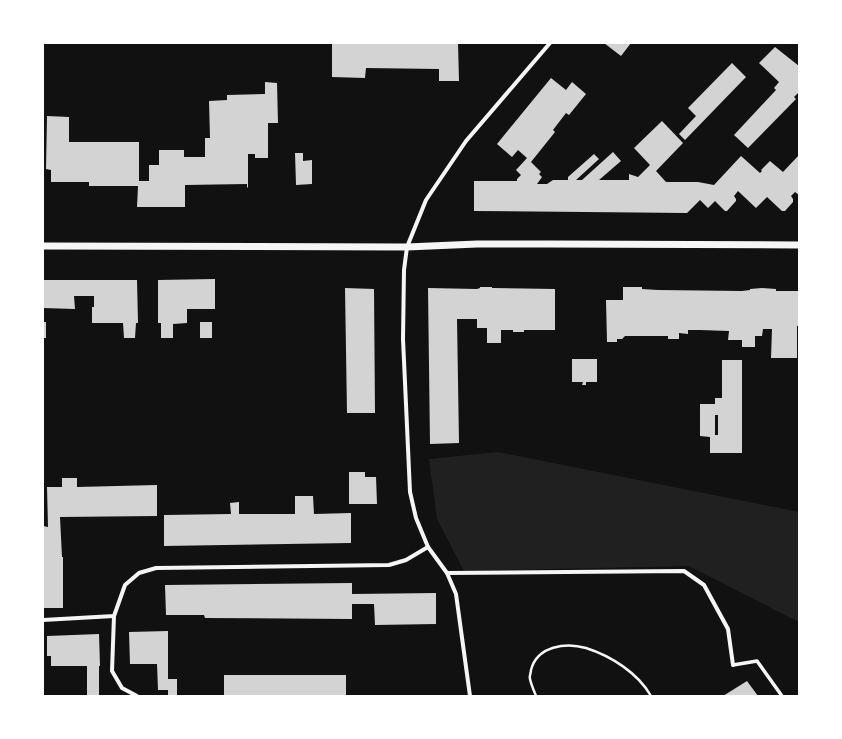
<svg xmlns="http://www.w3.org/2000/svg" width="842" height="739" font-family="Cabin,sans-serif">
<style>
.green{fill:#202020}
.building{fill:#d3d3d3;fill-rule:evenodd}
.lines{fill:none;stroke-linecap:round;stroke-linejoin:round}
.path{stroke:#f5f5f5;stroke-width:2.5}
.pedestrian{stroke:#f5f5f5;stroke-width:3.5}
.minor{stroke:#f5f5f5;stroke-width:4}
.tertiary{stroke:#f5f5f5;stroke-width:7}
</style>
<rect width="100%" height="100%" fill="#111"/>
<polygon class="green" points="498,452 799,512 799,622 689,566 464,571 437,519 429,459"/>
<g class="building">
<polygon points="332,43 458,43 459,81 439,81 439,69 366,68 365,78 332,77"/>
<polygon points="604,43 631,43 621,56"/>
<polygon points="775,47 799,66 799,92 794,97 796,99 748,148 734,135 776,90 774,88 779,82 759,63"/>
<polygon points="732,63 746,77 685,140 679,134 696,116 688,108"/>
<polygon points="551,78 566,90 572,82 586,94 569,115 566,113 553,130 555,132 531,162 541,172 539,174 542,177 537,184 547,184 553,180 568,180 568,177 594,154 599,159 576,180 582,180 613,152 621,161 599,180 629,180 629,174 638,177 650,165 634,148 662,121 683,143 656,171 666,182 698,182 714,185 741,156 760,173 762,171 761,170 770,161 783,172 799,155 799,195 795,192 791,196 793,199 793,202 785,211 782,211 767,197 756,208 738,191 734,196 736,199 736,201 727,211 725,211 715,201 708,208 700,200 687,213 474,211 474,181 517,181 517,179 521,175 516,170 527,158 518,150 512,157 497,144"/>
<polygon points="265,82 277,83 278,123 268,123 268,158 255,158 255,154 248,154 248,187 247,188 247,184 185,185 185,207 137,207 138,186 89,186 89,182 51,182 51,170 46,169 47,116 69,117 69,142 139,142 139,181 149,181 149,165 159,165 159,150 184,150 184,157 205,157 205,138 210,138 209,101 227,100 227,95 265,94"/>
<polygon points="295,153 303,153 303,161 312,160 312,184 296,185"/>
<polygon points="215,279 215,309 187,309 187,323 173,324 173,338 161,338 161,323 158,323 158,280"/>
<polygon points="43,280 137,280 138,323 136,323 135,338 124,338 123,323 92,323 92,307 94,307 94,296 74,296 75,309 43,308"/>
<polygon points="480,287 492,287 492,288 555,289 555,330 524,330 524,332 513,332 513,330 501,330 501,343 487,343 487,328 477,328 477,319 457,319 459,443 430,444 428,288 477,289 480,288"/>
<polygon points="623,287 642,287 642,289 658,290 742,291 750,290 750,289 762,288 776,289 776,291 799,291 799,326 797,326 797,358 771,358 772,329 763,329 762,336 755,336 755,347 742,347 742,340 728,340 729,331 700,330 688,330 688,334 679,333 679,339 668,339 668,336 625,336 622,339 617,339 617,342 607,342 606,300 623,300"/>
<polygon points="345,288 374,289 375,413 347,413"/>
<rect x="43" y="322" width="3" height="16"/>
<rect x="200" y="322" width="12" height="16"/>
<polygon points="572,359 597,359 597,382 586,382 586,385 582,385 583,382 572,382"/>
<path d="M722,360h20v93h-32v-16l-10,-1v-32h15v-6h7zM715,415h3v20h-3z"/>
<polygon points="349,472 365,472 365,477 376,477 377,504 349,504"/>
<polygon points="62,478 77,478 77,487 157,485 157,516 60,517 62,557 63,557 63,608 43,608 43,526 48,527 47,487 62,487"/>
<polygon points="295,496 313,496 314,514 351,513 351,543 164,546 164,515 231,514 230,503 239,502 239,514 295,514"/>
<polygon points="352,583 352,594 436,593 436,624 375,625 374,604 352,604 352,619 205,618 204,615 166,615 165,585"/>
<polygon points="168,631 168,679 177,679 177,696 168,696 168,690 158,690 157,664 130,664 129,632"/>
<polygon points="99,634 100,666 99,666 99,696 87,696 87,666 51,666 51,656 47,656 47,636"/>
<rect x="224" y="675" width="122" height="20"/>
<polygon points="747,681 758,696 723,696"/>
</g>
<g class="lines">
<path class="path" d="M536,696c-2,-5 -5,-12 -6,-17 -1,-3 1,-6 1,-9 6,-24 35,-28 55,-22 25,8 52,25 65,48"/>
<polyline class="pedestrian" points="733,665 757,661 782,696"/>
<g class="minor">
<polyline points="447,573 684,571 704,585 728,629 733,665"/>
<polyline points="114,616 112,671 122,688 137,696"/>
<polyline points="43,620 114,616 125,585 139,573 156,568 389,565 406,560 428,547"/>
<polyline points="470,696 456,594 447,573 428,547 416,518 410,492 403,339 404,270 407,247 426,200 466,141 550,43"/>
</g>
<polyline class="tertiary" points="43,246 407,247 477,244 550,244 799,245"/>
</g>
<rect width="842" height="739" fill="none" stroke="#ffffff" stroke-width="88"/>
</svg>
